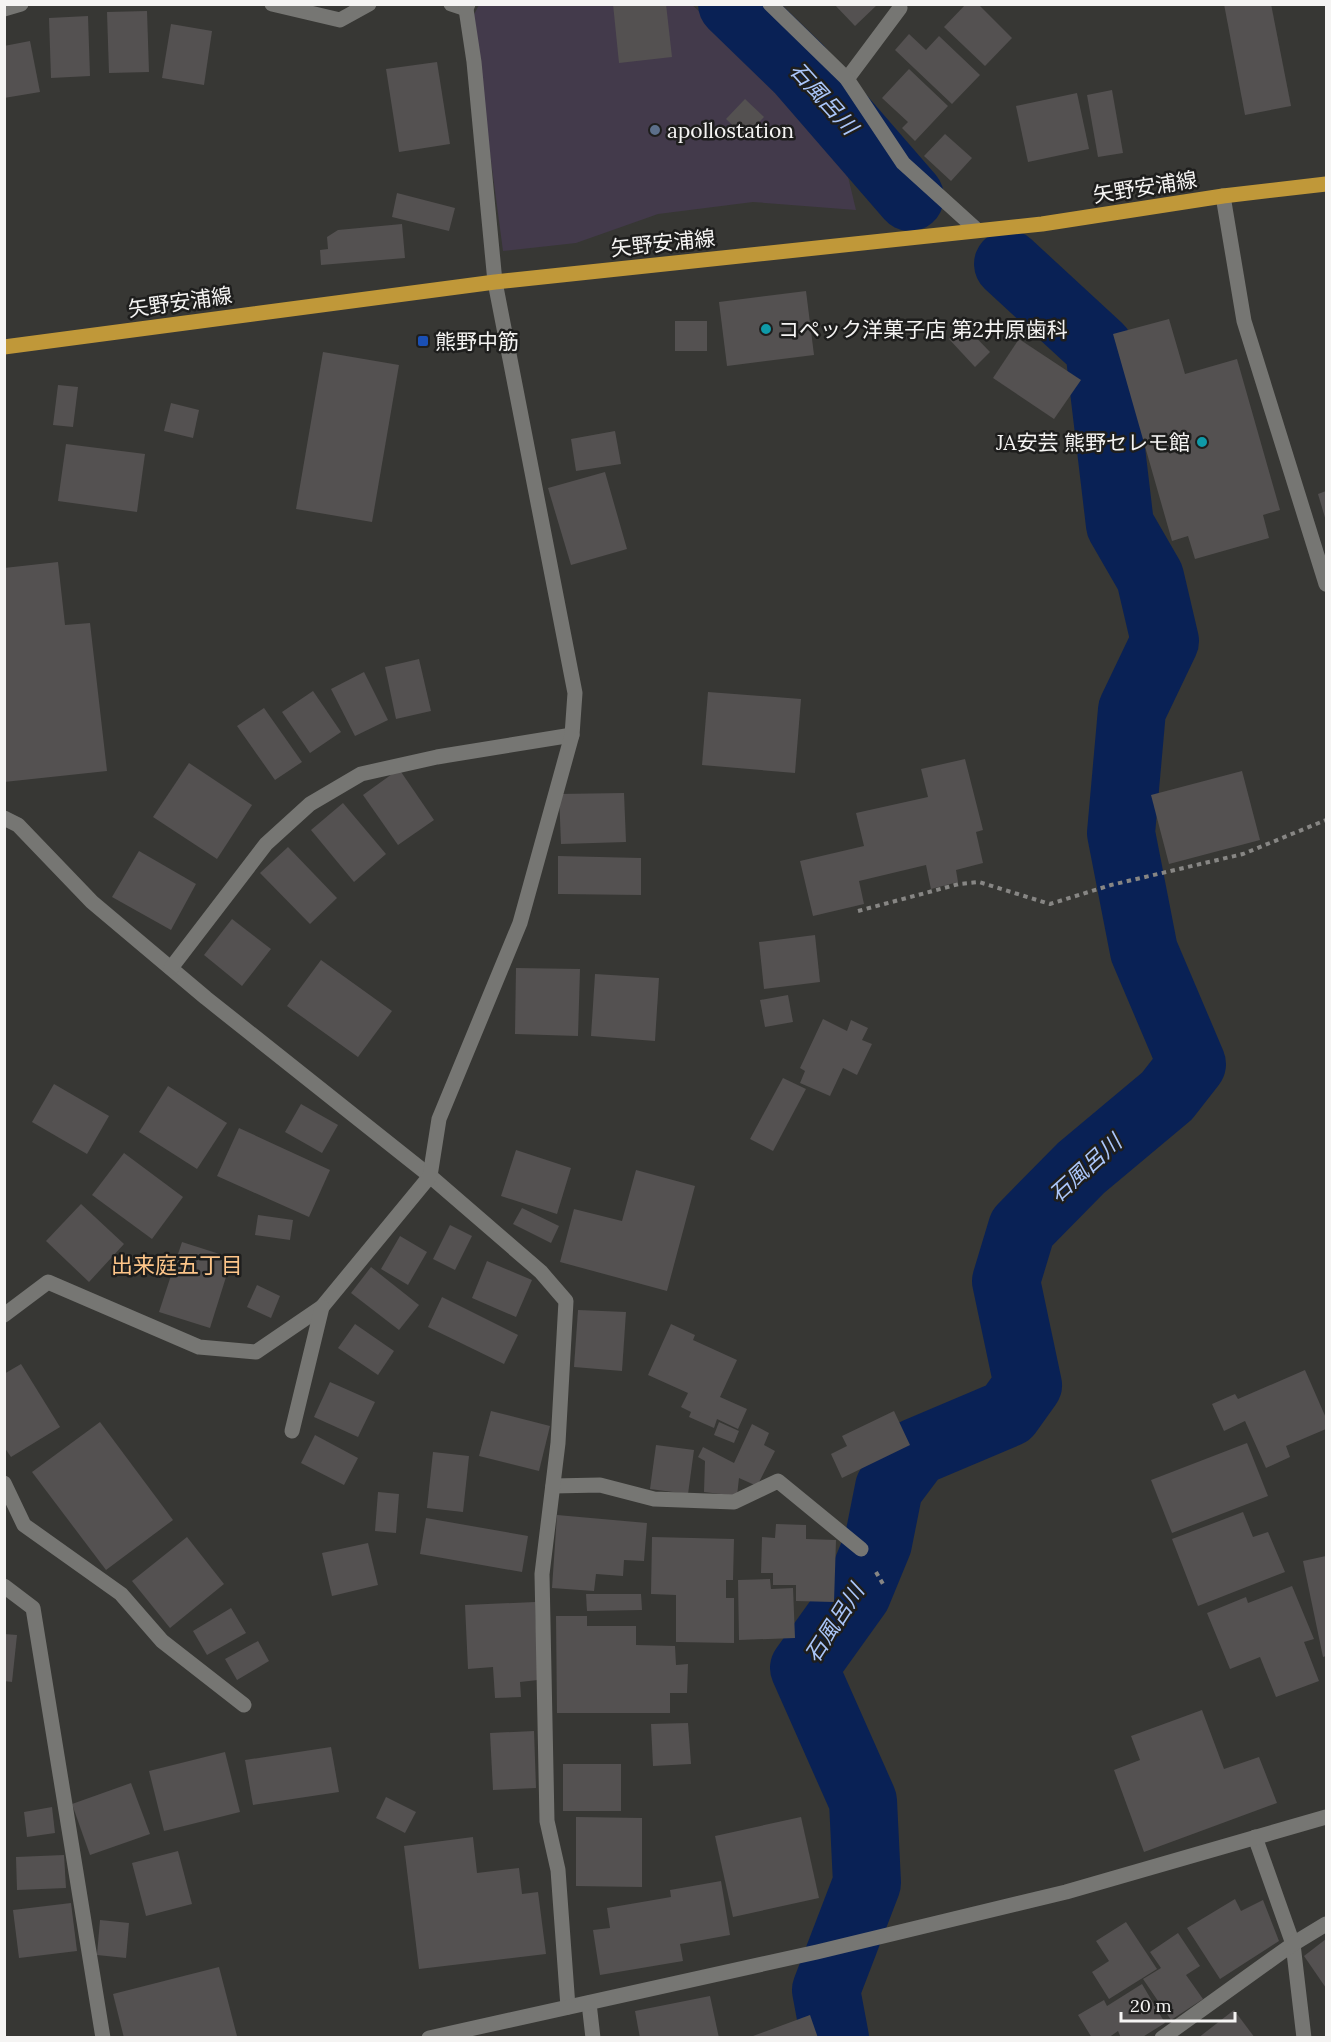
<svg xmlns="http://www.w3.org/2000/svg" width="1331" height="2042" font-family="Lora,'Noto Sans JP',serif">
<style>
.commercial{fill:#433a4b}
.lines{fill:none;stroke-linecap:round;stroke-linejoin:round}
.river{stroke:#092155;stroke-width:68}
.building{fill:#545151}
.path{stroke:#878684;stroke-width:4;stroke-dasharray:4.5 4.5;stroke-linecap:butt}
.service{stroke:#767673;stroke-width:15}
.minor{stroke:#767673;stroke-width:15}
.tertiary{stroke:#767673;stroke-width:15}
.primary{stroke:#c09839;stroke-width:15}
.service-dot{fill:#5c6f8a;stroke:#1e1e1d;stroke-width:2}
.culture-dot{fill:#0f9aa8;stroke:#1e1e1d;stroke-width:2}
.transit-dot{fill:#1a4fb4;stroke:#1e1e1d;stroke-width:2}
.labels{text-anchor:middle;dominant-baseline:central;stroke-width:5;stroke-linejoin:round;paint-order:stroke}
.poi-label{font-size:21px;fill:#f5f4f3;stroke:#1e1e1d;text-anchor:start}
.street-label{font-size:21px;fill:#f5f4f3;stroke:#1e1e1d}
.water-label{font-size:22px;font-style:italic;fill:#abc6f9;stroke:#1e1e1d}
.neighbourhood-label{font-size:22px;fill:#fdc589;stroke:#1e1e1d}
</style>
<rect width="100%" height="100%" fill="#373734"/>
<polygon class="commercial" points="479,5 692,5 801,101 844,160 856,210 753,202 658,214 576,243 503,251 472,18"/>
<g class="lines">
<g class="river">
<polyline points="732,4 799,69 910,197"/>
<polyline points="835,2038 826,1990 867,1883 863,1801 804,1668 857,1594 878,1543 889,1488 916,1452 1008,1413 1028,1385 1006,1281 1022,1228 1081,1168 1167,1096 1192,1064 1144,951 1121,833 1132,710 1165,641 1150,577 1120,525 1099,348 1008,264"/>
</g>
</g>
<g class="building">
<polygon points="613,4 666,4 672,57 619,63"/>
<polygon points="834,4 878,4 855,26"/>
<polygon points="966,4 978,4 1012,38 985,66 944,27"/>
<polygon points="1224,4 1271,4 1291,106 1245,115"/>
<polygon points="147,11 149,72 109,73 107,12"/>
<polygon points="88,16 90,76 51,78 49,18"/>
<polygon points="171,24 212,31 204,85 162,78"/>
<polygon points="909,34 926,50 939,36 980,75 952,104 895,50"/>
<polygon points="30,41 40,92 4,98 4,46"/>
<polygon points="437,62 450,144 399,152 386,69"/>
<polygon points="909,69 948,106 915,141 902,128 908,122 882,98"/>
<polygon points="1112,90 1123,153 1098,157 1087,95"/>
<polygon points="1077,93 1089,149 1028,162 1016,106"/>
<polygon points="745,99 764,117 745,137 726,119"/>
<polygon points="945,134 972,158 951,181 924,156"/>
<polygon points="397,193 455,208 449,231 392,217"/>
<polygon points="402,224 405,258 321,265 320,250 328,249 327,237 338,230"/>
<polygon points="806,291 814,355 727,366 719,302"/>
<polygon points="1169,319 1185,374 1237,359 1280,510 1263,515 1269,538 1195,559 1188,536 1172,541 1113,334"/>
<rect x="675" y="321" width="32" height="30"/>
<polygon points="964,325 990,352 975,367 949,339"/>
<polygon points="1019,339 1081,380 1054,419 993,378"/>
<polygon points="323,352 399,365 372,522 296,509"/>
<polygon points="58,385 78,387 73,427 53,425"/>
<polygon points="171,403 199,410 193,438 164,431"/>
<polygon points="615,431 621,464 576,471 571,439"/>
<polygon points="66,444 145,454 137,512 58,501"/>
<polygon points="605,472 627,549 571,565 548,488"/>
<polygon points="1326,491 1326,521 1318,494"/>
<polygon points="58,562 65,625 90,623 107,771 4,782 4,568"/>
<polygon points="419,659 431,711 396,719 385,667"/>
<polygon points="364,672 388,720 355,736 331,689"/>
<polygon points="313,691 341,732 310,753 282,712"/>
<polygon points="708,692 801,699 795,773 702,765"/>
<polygon points="264,708 302,762 275,780 237,726"/>
<polygon points="965,759 983,830 976,832 983,863 956,870 958,882 931,889 926,865 859,881 864,904 813,916 800,861 864,846 856,813 928,797 921,769"/>
<polygon points="189,763 252,805 217,859 153,817"/>
<polygon points="399,769 434,820 398,845 363,795"/>
<polygon points="1242,771 1260,840 1169,864 1151,795"/>
<polygon points="624,793 626,842 561,844 559,794"/>
<polygon points="343,803 386,854 354,882 311,830"/>
<polygon points="288,847 337,898 310,924 260,873"/>
<polygon points="139,851 196,884 171,930 112,897"/>
<polygon points="558,856 641,858 641,895 558,894"/>
<polygon points="232,919 271,949 242,986 204,955"/>
<polygon points="815,935 820,982 764,989 759,942"/>
<polygon points="321,960 392,1011 358,1057 287,1006"/>
<polygon points="516,968 580,969 578,1036 515,1034"/>
<polygon points="595,974 659,978 655,1041 591,1036"/>
<polygon points="788,995 793,1022 765,1027 760,1000"/>
<polygon points="823,1019 847,1031 851,1020 868,1028 862,1040 872,1044 857,1075 843,1068 830,1096 800,1083 805,1071 800,1068"/>
<polygon points="783,1078 806,1089 773,1151 750,1139"/>
<polygon points="54,1084 109,1116 87,1154 32,1122"/>
<polygon points="168,1086 227,1123 197,1169 139,1132"/>
<polygon points="301,1104 338,1125 322,1153 285,1132"/>
<polygon points="239,1128 330,1170 309,1217 217,1176"/>
<polygon points="516,1150 571,1168 557,1214 501,1196"/>
<polygon points="124,1153 183,1197 152,1239 92,1195"/>
<polygon points="636,1170 695,1186 667,1291 560,1262 574,1209 622,1221"/>
<polygon points="81,1204 124,1244 89,1282 46,1241"/>
<polygon points="522,1208 559,1226 551,1243 513,1224"/>
<polygon points="258,1215 293,1220 290,1240 255,1235"/>
<polygon points="450,1225 472,1236 455,1270 433,1259"/>
<polygon points="400,1236 427,1252 408,1285 381,1269"/>
<polygon points="182,1242 232,1258 210,1328 159,1312"/>
<polygon points="487,1261 532,1280 516,1317 472,1298"/>
<polygon points="371,1267 419,1305 399,1330 351,1293"/>
<polygon points="257,1285 280,1296 271,1318 247,1307"/>
<polygon points="442,1297 518,1335 504,1364 428,1327"/>
<polygon points="578,1310 626,1312 622,1371 574,1367"/>
<polygon points="355,1324 394,1351 378,1375 338,1348"/>
<polygon points="671,1324 695,1335 693,1340 737,1360 720,1397 747,1409 738,1429 717,1419 714,1428 689,1417 691,1412 681,1407 688,1393 648,1375"/>
<polygon points="21,1364 60,1427 11,1457 4,1447 4,1374"/>
<polygon points="1305,1370 1326,1418 1326,1429 1286,1446 1290,1457 1266,1468 1245,1421 1224,1431 1212,1404 1235,1394 1238,1399"/>
<polygon points="330,1382 375,1402 358,1437 314,1417"/>
<polygon points="491,1411 550,1426 539,1471 479,1456"/>
<polygon points="894,1411 910,1445 842,1478 831,1454 847,1446 842,1436"/>
<polygon points="100,1422 173,1520 106,1570 32,1472"/>
<polygon points="719,1422 739,1431 734,1443 714,1435"/>
<polygon points="752,1424 769,1433 764,1445 775,1451 757,1486 739,1478 737,1496 704,1492 705,1461 698,1457 703,1447 734,1463"/>
<polygon points="315,1435 358,1458 344,1485 301,1463"/>
<polygon points="1247,1443 1268,1496 1172,1533 1151,1480"/>
<polygon points="656,1445 694,1450 688,1494 650,1489"/>
<polygon points="433,1452 469,1456 463,1512 427,1508"/>
<polygon points="378,1492 399,1494 396,1533 375,1531"/>
<polygon points="1243,1512 1253,1537 1268,1532 1285,1572 1198,1606 1172,1539"/>
<polygon points="557,1515 647,1523 644,1561 624,1560 623,1576 596,1574 594,1591 552,1588"/>
<polygon points="426,1518 528,1536 522,1572 420,1554"/>
<polygon points="776,1524 806,1525 806,1539 836,1540 834,1602 796,1601 796,1585 773,1585 773,1573 761,1573 762,1537 775,1538"/>
<polygon points="187,1537 224,1584 170,1628 132,1581"/>
<polygon points="652,1537 734,1539 733,1580 726,1580 726,1598 734,1598 734,1643 676,1642 676,1595 651,1594"/>
<polygon points="368,1543 378,1585 332,1596 322,1553"/>
<polygon points="1326,1556 1326,1656 1323,1657 1303,1561"/>
<polygon points="770,1579 771,1589 793,1588 795,1638 739,1640 738,1580"/>
<polygon points="1292,1586 1314,1639 1304,1642 1319,1681 1276,1697 1260,1657 1230,1669 1207,1613 1246,1597 1248,1603"/>
<polygon points="586,1594 641,1594 642,1610 587,1611"/>
<polygon points="535,1602 538,1680 520,1682 521,1697 495,1698 493,1667 468,1669 465,1605"/>
<polygon points="231,1608 246,1633 207,1655 193,1631"/>
<polygon points="556,1616 587,1616 587,1626 636,1626 636,1645 675,1646 676,1665 688,1664 687,1693 670,1693 670,1713 557,1713"/>
<polygon points="4,1634 17,1635 12,1682 4,1681"/>
<polygon points="258,1641 269,1661 237,1680 225,1659"/>
<polygon points="1202,1710 1224,1769 1259,1757 1277,1803 1144,1852 1114,1770 1140,1760 1131,1736"/>
<polygon points="688,1723 691,1764 653,1766 651,1724"/>
<polygon points="534,1731 536,1788 493,1790 490,1733"/>
<polygon points="331,1747 339,1792 253,1805 245,1760"/>
<polygon points="225,1752 240,1812 164,1831 149,1771"/>
<rect x="563" y="1764" width="58" height="47"/>
<polygon points="131,1783 150,1834 90,1855 72,1804"/>
<polygon points="386,1797 416,1812 405,1833 376,1818"/>
<polygon points="52,1807 55,1833 27,1837 24,1812"/>
<polygon points="576,1817 642,1818 642,1887 576,1886"/>
<polygon points="801,1817 819,1898 733,1917 715,1836"/>
<polygon points="473,1837 477,1873 519,1868 522,1894 538,1892 546,1954 419,1969 404,1846"/>
<polygon points="178,1851 192,1904 146,1916 132,1863"/>
<polygon points="64,1855 66,1888 17,1890 16,1857"/>
<polygon points="721,1881 730,1935 680,1944 683,1961 600,1975 593,1930 610,1928 607,1908 671,1897 670,1890"/>
<polygon points="1235,1899 1241,1911 1263,1900 1279,1941 1220,1979 1187,1928"/>
<polygon points="71,1903 77,1951 19,1958 13,1910"/>
<polygon points="100,1920 129,1923 126,1958 97,1955"/>
<polygon points="1126,1922 1157,1969 1109,1999 1092,1972 1109,1961 1096,1941"/>
<polygon points="1178,1933 1200,1966 1186,1975 1203,1999 1171,2020 1143,1979 1161,1968 1150,1952"/>
<polygon points="1326,1939 1326,1988 1304,1956"/>
<polygon points="219,1967 237,2036 124,2038 113,1994"/>
<polygon points="1142,1984 1165,2023 1141,2038 1121,2038 1118,2031 1108,2038 1092,2038 1078,2015 1104,2000 1107,2006"/>
<polygon points="710,1996 719,2038 640,2038 635,2011"/>
<polygon points="1234,2010 1255,2038 1198,2038"/>
<polygon points="810,2015 818,2038 753,2038 753,2036"/>
</g>
<g class="lines">
<g class="path">
<polyline points="858,911 959,884 979,882 1050,904 1111,885 1243,854 1326,820"/>
<polyline points="876,1572 883,1584"/>
</g>
<g class="service">
<polyline points="847,79 900,8 899,4"/>
<polyline points="553,1486 600,1485 654,1499 734,1502 778,1481 861,1549"/>
</g>
<g class="minor">
<polyline points="272,4 340,20 369,4"/>
<polyline points="451,4 466,9"/>
<polyline points="770,4 847,79 903,163 977,230"/>
<polyline points="4,9 21,4"/>
<polyline points="1223,196 1244,321 1326,584"/>
<polyline points="4,818 18,825 92,902 206,998 430,1176 541,1272 566,1301 558,1443 542,1574 547,1821 558,1870 568,2007"/>
<polyline points="171,968 266,844 310,804 361,774 437,757 572,735"/>
<polyline points="4,1315 48,1282 199,1347 256,1352 322,1307 430,1176 439,1119 520,923 572,735 575,693 495,282 474,62 466,9 468,4"/>
<polyline points="292,1431 322,1307"/>
<polyline points="4,1483 24,1525 121,1594 162,1641 244,1705"/>
<polyline points="4,1586 33,1608 103,2038"/>
<polyline points="1255,1837 1293,1944 1304,2038"/>
<polyline points="589,2003 593,2038"/>
<polyline points="1162,2038 1293,1944 1326,1924"/>
</g>
<polyline class="tertiary" points="429,2038 817,1952 1066,1892 1326,1817"/>
<polyline class="primary" points="4,347 495,282 1042,224 1223,196 1326,184"/>
</g>
<circle class="service-dot" cx="655" cy="130" r="6"/>
<g class="culture-dot">
<circle cx="766" cy="329" r="6"/>
<circle cx="1202" cy="442" r="6"/>
</g>
<rect class="transit-dot" x="417" y="335" width="12" height="12" rx="3"/>
<g class="labels">
<g class="poi-label">
<text x="667" y="130">apollostation</text>
<text x="778" y="329">コペック洋菓子店 第2井原歯科</text>
<text x="435" y="341">熊野中筋</text>
<text x="1190" y="442" text-anchor="end">JA安芸 熊野セレモ館</text>
</g>
<g class="street-label">
<text transform="translate(1145 187) rotate(-9)">矢野安浦線</text>
<text transform="translate(663 243) rotate(-6)">矢野安浦線</text>
<text transform="translate(180 302) rotate(-8)">矢野安浦線</text>
</g>
<g class="water-label">
<text transform="translate(824 98) rotate(48)">石風呂川</text>
<text transform="translate(1085 1168) rotate(-42)">石風呂川</text>
<text transform="translate(834 1623) rotate(-57)">石風呂川</text>
</g>
<g class="neighbourhood-label">
<text x="177" y="1265">出来庭五丁目</text>
</g>
</g>
<rect width="1331" height="2042" fill="none" stroke="#f5f4f3" stroke-width="12"/>
<path d="M1121 2012v9h114v-9" fill="none" stroke="#f5f4f3" stroke-width="3"/>
<text x="1130" y="2012" font-size="18" fill="#f5f4f3" stroke="#1e1e1d" stroke-width="4.5" paint-order="stroke">20 m</text>
</svg>
